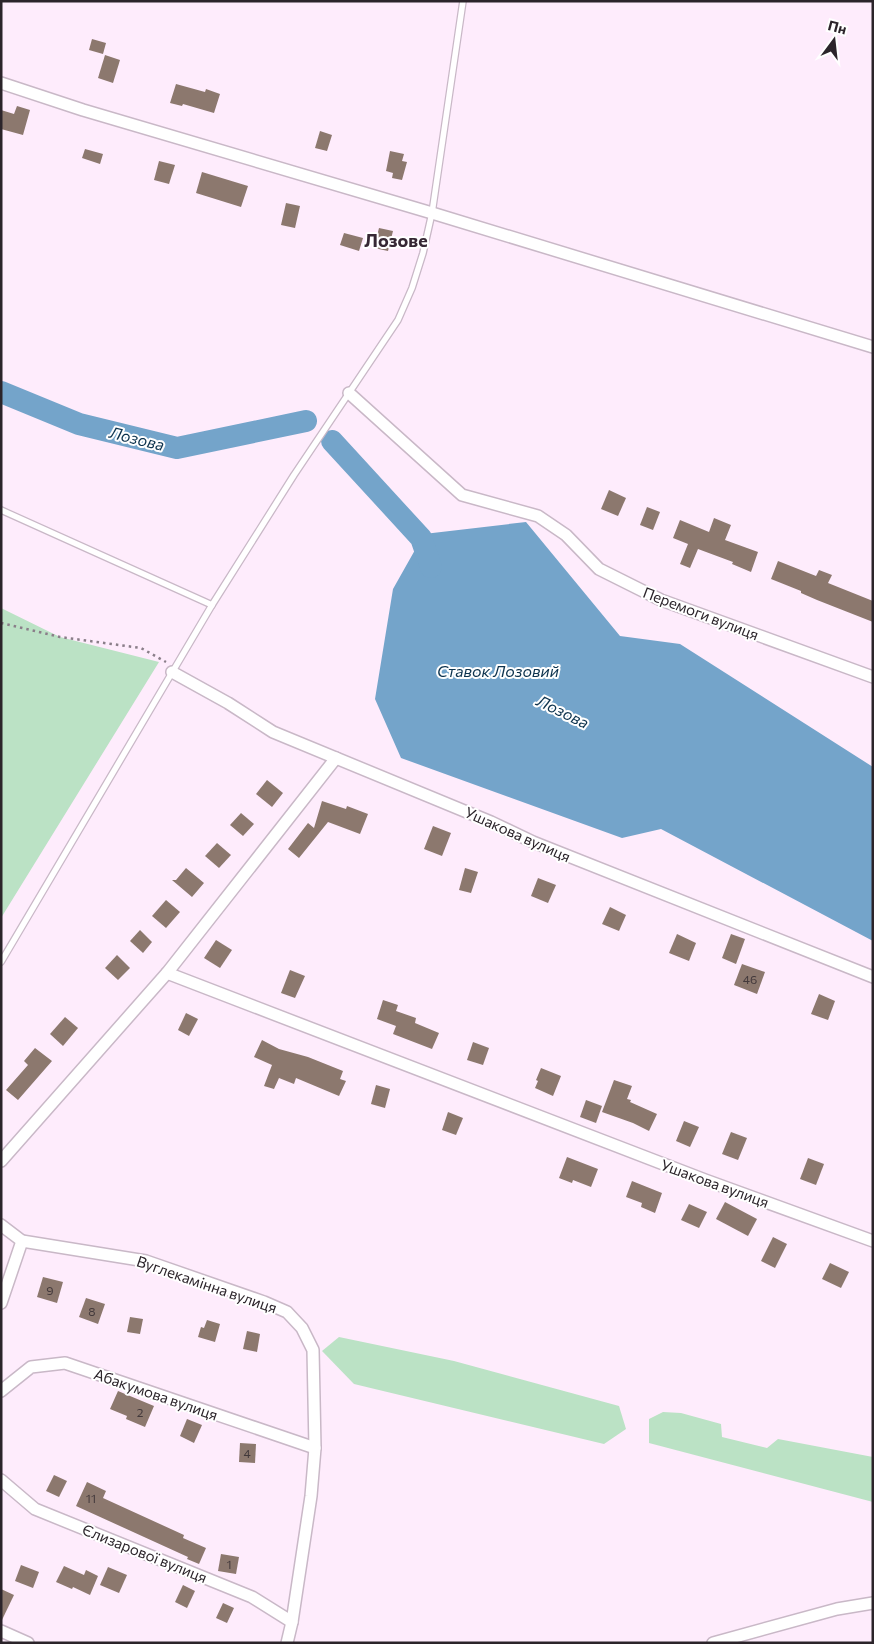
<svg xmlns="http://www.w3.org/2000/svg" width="874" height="1644" font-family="Commissioner,sans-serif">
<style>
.green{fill:#bbe2c5}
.water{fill:#74a4ca}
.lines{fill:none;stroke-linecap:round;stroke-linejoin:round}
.river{stroke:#74a4ca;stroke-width:22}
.building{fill:#8c786e}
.lane-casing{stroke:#c9b8c7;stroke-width:8}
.street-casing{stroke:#c9b8c7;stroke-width:14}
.path{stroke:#8a7e89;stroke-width:2.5;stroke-dasharray:2.5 4;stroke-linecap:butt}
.lane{stroke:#fff;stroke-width:5.5}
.street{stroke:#fff;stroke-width:11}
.labels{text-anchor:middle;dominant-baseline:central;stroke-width:4;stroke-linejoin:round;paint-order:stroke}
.number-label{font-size:12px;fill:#43393b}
.street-label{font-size:15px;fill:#2b242a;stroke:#fff}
.water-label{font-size:16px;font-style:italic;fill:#0d334e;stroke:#fff}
.quarter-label{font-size:18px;font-weight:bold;fill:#362834;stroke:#fff}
</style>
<rect width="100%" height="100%" fill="#feecfc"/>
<g class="green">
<polygon points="1,608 60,637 159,662 1,918"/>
<polygon points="339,1337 454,1361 619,1406 626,1429 604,1444 354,1384 322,1351"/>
<polygon points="663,1412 681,1413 721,1424 722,1437 767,1448 778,1439 873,1457 873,1502 649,1443 649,1419"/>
</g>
<polygon class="water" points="526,522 620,636 680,644 873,767 873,941 661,829 622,838 401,758 375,699 393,589 424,534"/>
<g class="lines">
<g class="river">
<polyline points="1,392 79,424 177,448 306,421"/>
<polyline points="332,441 421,538 431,567"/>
</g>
</g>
<g class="building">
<polygon points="92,39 106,43 103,54 89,50"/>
<polygon points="105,55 120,60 113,83 98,78"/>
<polygon points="176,84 205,92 206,89 220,94 214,113 183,104 182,106 170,103"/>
<polygon points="17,106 30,110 23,135 1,129 1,110 14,114"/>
<polygon points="320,131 332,135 327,151 315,148"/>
<polygon points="85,149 103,154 100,164 82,158"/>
<polygon points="390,151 404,154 402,161 407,162 402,180 392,178 393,173 386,171"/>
<polygon points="159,161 175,165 169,184 154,180"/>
<polygon points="202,172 248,186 241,207 196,193"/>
<polygon points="286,203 300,206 295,228 281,225"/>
<polygon points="379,228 393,231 388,251 374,248"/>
<polygon points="344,233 363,238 359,251 340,245"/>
<polygon points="609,490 626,498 618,516 601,509"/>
<polygon points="647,507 660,512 653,530 640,525"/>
<polygon points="714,518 731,525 725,540 758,552 751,572 732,564 733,562 698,549 690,568 680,564 688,544 673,538 680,520 709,532"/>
<polygon points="778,561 816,576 819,570 832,575 828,583 873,601 873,622 817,600 801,593 801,591 771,579"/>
<polygon points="267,780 283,793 272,807 256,794"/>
<polygon points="322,801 346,809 347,806 368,814 360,834 328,822 299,858 288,849 308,823 314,828"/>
<polygon points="241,813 254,824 243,836 230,825"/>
<polygon points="433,826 451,833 442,856 424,849"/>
<polygon points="217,843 231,855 219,868 205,856"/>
<polygon points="186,868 204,883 192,897 172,880 176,880"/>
<polygon points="465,868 478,872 471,893 459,890"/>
<polygon points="538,878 556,885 548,903 531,896"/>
<polygon points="166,900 180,912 166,928 152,916"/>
<polygon points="610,907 626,915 619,931 602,924"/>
<polygon points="140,930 152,942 143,953 130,941"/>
<polygon points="677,934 696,943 689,961 669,953"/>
<polygon points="731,934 745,939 736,964 722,958"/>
<polygon points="216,940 232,950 220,968 204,958"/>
<polygon points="117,955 130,968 118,980 105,968"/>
<polygon points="742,964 765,972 757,994 734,985"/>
<polygon points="290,970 305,976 295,998 281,993"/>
<polygon points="819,994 835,1001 828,1020 811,1014"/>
<polygon points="383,1000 398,1005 396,1011 416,1018 415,1023 439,1033 432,1049 393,1034 396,1026 377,1019"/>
<polygon points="186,1013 198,1019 189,1036 178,1030"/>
<polygon points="65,1017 78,1028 63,1046 50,1034"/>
<polygon points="262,1040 279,1049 308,1057 343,1071 340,1079 346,1081 339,1096 296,1078 294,1084 279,1078 274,1089 264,1086 272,1065 254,1057"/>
<polygon points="473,1042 489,1048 483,1065 467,1060"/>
<polygon points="35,1048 52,1061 18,1100 6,1090 28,1065 24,1061"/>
<polygon points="541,1068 561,1076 553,1096 535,1088 538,1081 536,1080"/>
<polygon points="614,1080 632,1086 627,1099 631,1100 630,1102 657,1114 649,1131 633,1123 602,1112"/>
<polygon points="376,1085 390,1089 385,1108 371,1104"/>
<polygon points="586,1100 602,1106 596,1123 580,1117"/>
<polygon points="448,1112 463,1118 456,1135 442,1130"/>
<polygon points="684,1121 699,1127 690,1147 676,1141"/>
<polygon points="731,1132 747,1138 738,1160 722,1154"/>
<polygon points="567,1157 598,1169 591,1187 573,1180 572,1183 559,1178"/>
<polygon points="808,1158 824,1164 816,1185 800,1179"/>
<polygon points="632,1181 662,1193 655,1213 641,1207 642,1203 626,1197"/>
<polygon points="725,1202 757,1219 748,1236 716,1219"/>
<polygon points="689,1204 707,1212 699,1228 681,1220"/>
<polygon points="773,1237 787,1244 775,1268 761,1261"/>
<polygon points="830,1263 849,1272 841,1288 822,1279"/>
<polygon points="43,1277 63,1282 57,1303 37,1297"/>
<polygon points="86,1298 105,1304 98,1324 79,1317"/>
<polygon points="130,1317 143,1319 140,1334 127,1332"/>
<polygon points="207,1320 220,1324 215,1342 198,1337 201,1327 204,1328"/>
<polygon points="247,1331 260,1334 257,1352 243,1349"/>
<polygon points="118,1391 154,1406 145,1427 126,1419 127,1416 110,1409"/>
<polygon points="187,1419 202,1425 194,1443 180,1436"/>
<polygon points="240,1443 256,1444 255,1463 239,1462"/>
<polygon points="54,1475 67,1481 59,1497 46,1491"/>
<polygon points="87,1482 106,1491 103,1498 184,1535 183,1538 206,1548 199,1564 187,1559 188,1557 76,1506"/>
<polygon points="221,1554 239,1557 236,1574 218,1571"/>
<polygon points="21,1565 39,1572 33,1588 15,1581"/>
<polygon points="64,1566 84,1575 86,1570 98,1576 90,1595 73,1587 72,1589 56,1582"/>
<polygon points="108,1567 127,1575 119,1593 100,1585"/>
<polygon points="183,1585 195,1591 187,1608 175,1602"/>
<polygon points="1,1589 14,1595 1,1622"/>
<polygon points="223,1603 234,1608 227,1623 216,1618"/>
</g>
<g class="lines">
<defs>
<g id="lane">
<polyline points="1,510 212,605"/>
<polyline points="1,962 212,605 294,475 398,320 412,288 423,253 432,213 463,1"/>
</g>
<g id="street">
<polyline points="1,83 83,110 432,213 873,347"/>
<polyline points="349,393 462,495 538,516 566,535 599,569 661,600 873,677"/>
<polyline points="172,672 228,703 273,732 491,822 533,842 873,977"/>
<polyline points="167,973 705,1180 873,1241"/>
<polyline points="1,1161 167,973 336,758"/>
<polyline points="1,1225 22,1241 146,1261 264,1302 287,1312 302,1328 313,1350 315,1448 311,1496 292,1622 287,1643"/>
<polyline points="1,1303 22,1241"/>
<polyline points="1,1391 31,1367 65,1363 315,1448"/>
<polyline points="1,1480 35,1509 252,1597 292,1622"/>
<polyline points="1,1631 28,1643"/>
<polyline points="713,1643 837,1609 873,1603"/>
</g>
</defs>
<use href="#lane" class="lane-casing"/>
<use href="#street" class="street-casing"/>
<polyline class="path" points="1,623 60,637 141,648 166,662"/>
<use href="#lane" class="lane"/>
<use href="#street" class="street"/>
</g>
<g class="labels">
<g class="number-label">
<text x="750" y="979">46</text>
<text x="50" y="1290">9</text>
<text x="92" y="1311">8</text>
<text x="140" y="1412">2</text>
<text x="247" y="1453">4</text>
<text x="91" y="1498">11</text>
<text x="229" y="1564">1</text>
</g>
<g class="street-label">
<text transform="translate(701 613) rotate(21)">Перемоги вулиця</text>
<text transform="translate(518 834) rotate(24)">Ушакова вулиця</text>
<text transform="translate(715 1183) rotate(20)">Ушакова вулиця</text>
<text transform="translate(207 1284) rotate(19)">Вуглекамінна вулиця</text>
<text transform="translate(156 1394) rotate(19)">Абакумова вулиця</text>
<text transform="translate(145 1553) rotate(22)">Єлизарової вулиця</text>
</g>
<g class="water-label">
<text transform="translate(137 438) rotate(14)">Лозова</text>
<text x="498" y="670">Ставок Лозовий</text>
<text transform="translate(563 711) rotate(26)">Лозова</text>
</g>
<g class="quarter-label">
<text x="396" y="240">Лозове</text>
</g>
</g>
<rect width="874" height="1644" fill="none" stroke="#2b242a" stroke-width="5"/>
<g transform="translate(834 40) rotate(15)" stroke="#ffffff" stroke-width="4" paint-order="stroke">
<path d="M0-4L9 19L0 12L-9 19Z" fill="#2b242a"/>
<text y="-8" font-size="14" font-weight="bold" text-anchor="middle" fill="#2b242a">Пн</text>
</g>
</svg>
